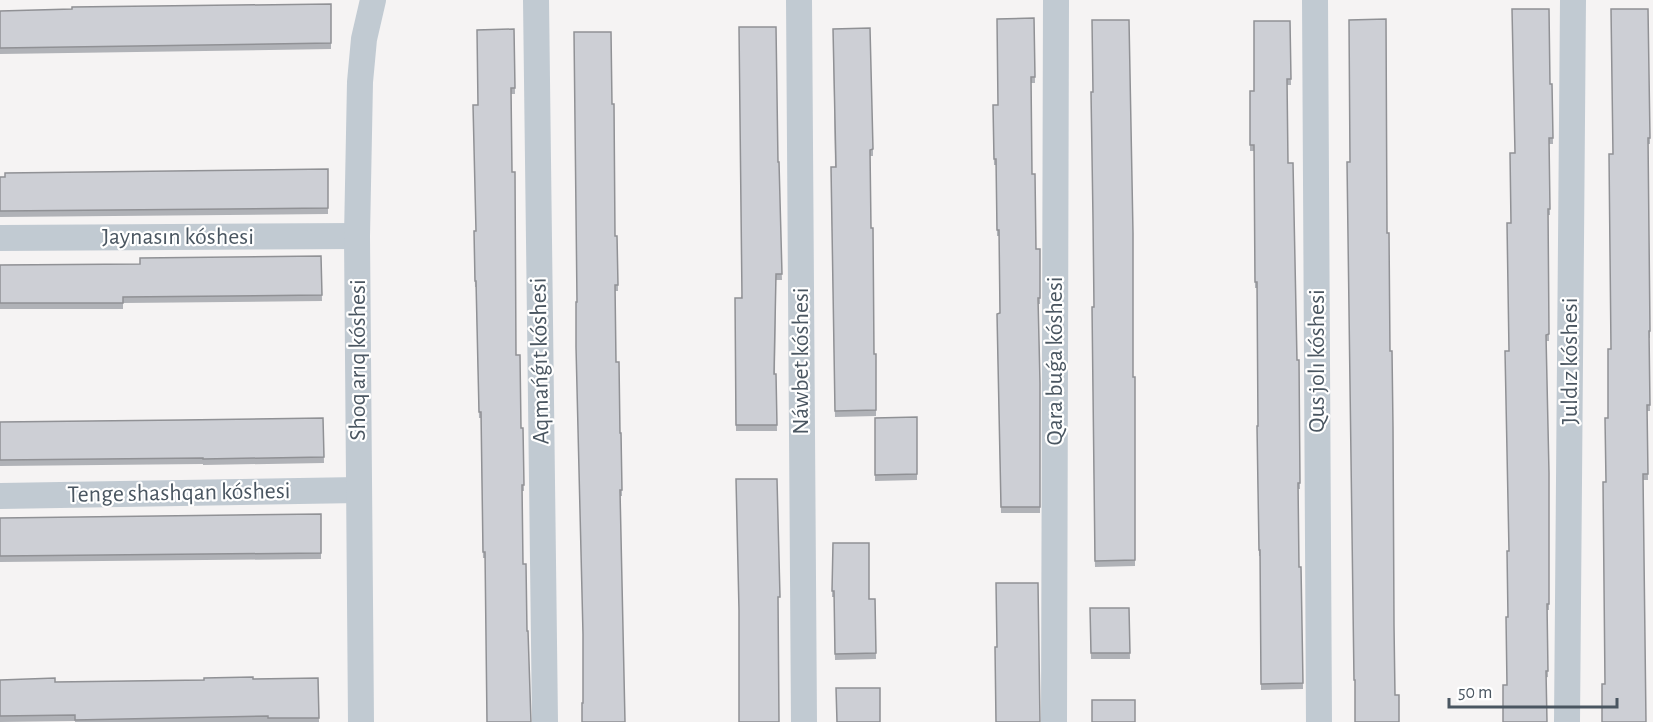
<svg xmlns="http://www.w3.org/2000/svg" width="1653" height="722" font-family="'Alegreya Sans',sans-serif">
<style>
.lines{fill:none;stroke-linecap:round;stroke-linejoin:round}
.minor{stroke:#c1cad2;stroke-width:26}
.wall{fill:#b0b2b7}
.building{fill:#cdcfd5;stroke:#909195;stroke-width:1.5}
.labels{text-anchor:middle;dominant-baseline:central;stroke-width:4.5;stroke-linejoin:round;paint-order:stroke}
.street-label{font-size:24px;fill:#4a5661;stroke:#fff}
</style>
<rect width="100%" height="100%" fill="#f5f3f3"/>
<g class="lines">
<g class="minor">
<polyline points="536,0 545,722"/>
<polyline points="799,0 804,722"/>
<polyline points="1315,0 1319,722"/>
<polyline points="0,238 357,236"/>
<polyline points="0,496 359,490"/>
<polyline points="361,722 357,236 360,82 364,39 373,0"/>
<polyline points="1054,722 1056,0"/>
<polyline points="1567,722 1573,0"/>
</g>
</g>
<g class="wall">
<polygon points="331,4 331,49 0,54 0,11"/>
<polygon points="1611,9 1650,138 1650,144 1648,144 1650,338 1649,338 1650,411 1647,411 1648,480 1643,480 1605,684 1606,482 1611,349 1613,154"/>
<polygon points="1034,18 1035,83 1031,83 1032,174 1036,249 1040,249 1040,304 1038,304 1040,383 1040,513 1001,513 997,320 1000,313 999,236 997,236 996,165 994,165 993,105 998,105"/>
<polygon points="1290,21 1291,85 1287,85 1288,163 1297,360 1299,360 1300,489 1298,489 1299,567 1301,567 1303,689 1261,690 1260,556 1259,556 1257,432 1258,426 1257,288 1255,288 1254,151 1250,151 1250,91 1254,91"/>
<polygon points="514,29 515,94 511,94 512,172 516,355 521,428 523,428 524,491 522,491 523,564 531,722 485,558 483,558 481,418 479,418 476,287 475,287 474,231 476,231"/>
<polygon points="833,29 873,149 873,156 870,156 871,228 874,354 876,354 876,416 835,417 831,173 835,167"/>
<polygon points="1550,84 1552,84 1553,144 1549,144 1550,215 1548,215 1549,341 1546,341 1549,473 1549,610 1547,610 1548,677 1507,685 1509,551 1509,351 1511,223"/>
<polygon points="778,162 782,280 776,280 775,374 776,374 777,431 736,431 735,298 741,298"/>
<polygon points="328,169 328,214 0,217 0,177"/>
<polygon points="615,236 617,236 618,291 615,291 616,362 620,433 621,433 622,496 620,496 583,703 583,640"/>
<polygon points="321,256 322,301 123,303 123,309 0,309 0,265 140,264"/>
<polygon points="1092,307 1133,377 1135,434 1135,566 1095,567"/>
<polygon points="917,417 917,480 875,481 875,418"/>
<polygon points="323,418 324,463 203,465 203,464 0,466 0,422 182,420"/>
<polygon points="321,514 321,559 0,562 0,518"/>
<polygon points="833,543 869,599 875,599 876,659 835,660 834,597 832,597"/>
<polygon points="1090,608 1129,608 1130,659 1091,659"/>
<polygon points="318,678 319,722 75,722 75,721 0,722 0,680 55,682"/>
</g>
<g class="building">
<polygon points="331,4 331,43 0,48 0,11 72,9 72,7"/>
<polygon points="1512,9 1549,9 1550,84 1552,84 1553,138 1549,138 1550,209 1548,209 1549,334 1546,335 1549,473 1549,604 1547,604 1548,671 1546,671 1547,722 1503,722 1503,685 1507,685 1506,617 1508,617 1507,551 1509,551 1505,351 1509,351 1507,223 1511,223 1510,153 1515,153"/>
<polygon points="1611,9 1648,9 1650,138 1648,138 1650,331 1649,331 1650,405 1647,405 1648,474 1643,474 1646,722 1602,722 1602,684 1605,684 1603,482 1606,482 1605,418 1608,418 1608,349 1611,349 1609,154 1613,154"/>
<polygon points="1034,18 1035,77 1031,77 1032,174 1035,174 1036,249 1040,249 1040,298 1038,298 1040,383 1040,507 1001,507 997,314 1000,313 999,230 997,230 996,159 994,159 993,105 998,105 997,19"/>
<polygon points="1386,19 1387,233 1389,233 1390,351 1392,351 1393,427 1394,625 1395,695 1399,695 1399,722 1355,722 1355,680 1354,680 1347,162 1350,162 1349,20"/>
<polygon points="1092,20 1129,20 1133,233 1133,377 1135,377 1135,560 1095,561 1092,307 1094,307 1093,219 1091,92 1093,92"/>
<polygon points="1254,21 1290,21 1291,79 1287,79 1288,163 1293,163 1297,360 1299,360 1300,483 1298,483 1299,567 1301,567 1303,683 1261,684 1260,550 1259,550 1257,426 1258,426 1257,282 1255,282 1254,145 1250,145 1250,91 1254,91"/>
<polygon points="739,27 776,27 778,162 779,162 782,274 776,274 774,374 776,374 777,425 736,425 735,298 742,298"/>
<polygon points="870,28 873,149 870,150 871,228 873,228 874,354 876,354 876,410 835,411 831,167 836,167 833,29"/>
<polygon points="514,29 515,88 511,88 512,172 515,172 516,355 520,355 521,428 523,428 524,485 522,485 523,564 526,564 527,631 528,631 531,722 487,722 485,552 483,552 481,412 479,412 476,281 475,281 474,231 476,231 473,105 478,105 477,30"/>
<polygon points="574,32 611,32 612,104 614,104 615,236 617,236 618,285 615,285 616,362 619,362 620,433 621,433 622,490 620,490 625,722 582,722 582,703 583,703 583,634 576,347 576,302 577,302"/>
<polygon points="328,169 328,208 0,211 0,177 5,177 5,173"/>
<polygon points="321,256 322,295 123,297 123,303 0,303 0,265 140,264 140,258"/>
<polygon points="917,417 917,474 875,475 875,418"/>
<polygon points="323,418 324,457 203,459 203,458 0,460 0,422 182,420"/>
<polygon points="736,479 777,479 780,597 778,597 779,722 739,722 739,610"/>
<polygon points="321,514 321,553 0,556 0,518"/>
<polygon points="833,543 869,543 869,599 875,599 876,653 835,654 834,591 832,591"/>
<polygon points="996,583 1038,583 1040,722 996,722 995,647 997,647"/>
<polygon points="1090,608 1129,608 1130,653 1091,653"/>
<polygon points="253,677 253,679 318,678 319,718 268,718 268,716 75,720 75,715 0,716 0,680 55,678 55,682 204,680 204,678"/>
<polygon points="836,688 880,688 880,722 837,722"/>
<rect x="1092" y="700" width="43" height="22"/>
</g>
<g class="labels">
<g class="street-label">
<text x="178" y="237">Jaynasın kóshesi</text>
<text transform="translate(358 360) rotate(-90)">Shoq arıq kóshesi</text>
<text transform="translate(540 361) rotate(-91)">Aqmańǵıt kóshesi</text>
<text transform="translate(801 361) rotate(-90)">Náwbet kóshesi</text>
<text transform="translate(1055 361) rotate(-90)">Qara buǵa kóshesi</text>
<text transform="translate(1317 361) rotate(-90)">Qus jolı kóshesi</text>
<text transform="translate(1570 361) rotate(-90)">Juldız kóshesi</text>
<text transform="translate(179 493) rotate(-1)">Tenge shashqan kóshesi</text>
</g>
</g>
<path d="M1449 698v9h168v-9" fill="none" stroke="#4a5661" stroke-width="3"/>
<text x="1458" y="698" font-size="18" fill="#4a5661" stroke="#ffffff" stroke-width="4.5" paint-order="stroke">50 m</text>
</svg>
